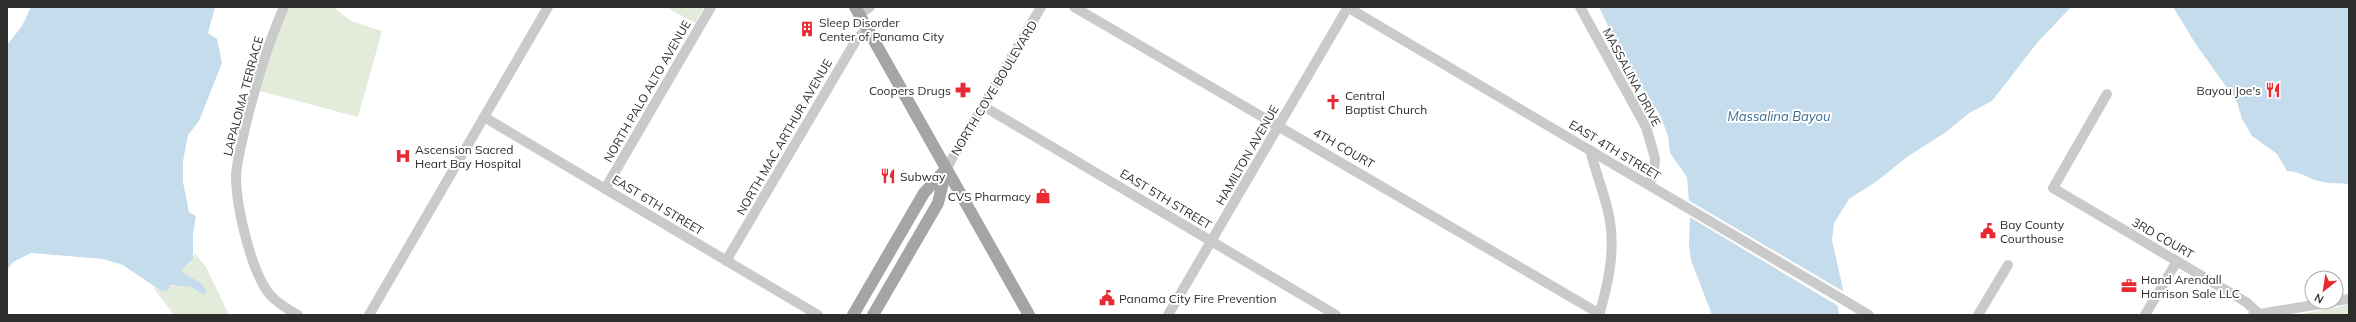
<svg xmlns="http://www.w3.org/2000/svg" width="2356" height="322" font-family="Mulish,sans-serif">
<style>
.green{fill:#e3ebda}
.water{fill:#c5dcec}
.pier{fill:#fff}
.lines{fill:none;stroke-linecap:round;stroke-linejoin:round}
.minor{stroke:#cacaca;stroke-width:10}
.major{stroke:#a5a5a5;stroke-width:12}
.labels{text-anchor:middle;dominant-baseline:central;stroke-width:4;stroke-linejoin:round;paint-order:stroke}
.poi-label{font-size:12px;fill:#2d2d2d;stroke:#fff;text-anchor:start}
.street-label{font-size:12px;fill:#2d2d2d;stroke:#fff}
.water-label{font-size:13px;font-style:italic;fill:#396c91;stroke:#fff}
</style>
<rect width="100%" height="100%" fill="#fff"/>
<g class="green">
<polygon points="288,7 333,7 351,21 382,31 358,117 260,91 267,62"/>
<polygon points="666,7 704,7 695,23"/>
<path d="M195,253l11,14 23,48h-55l-21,-28 8,4c12,-8 26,-8 38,1l2,-9 -20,-12 10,-9z"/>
<polygon points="2349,305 2349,315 2296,315"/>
</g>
<g class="water">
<polygon points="31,7 215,7 208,33 217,39 222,63 199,121 188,135 183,161 183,182 189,212 196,216 193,234 193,259 181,271 201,283 206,291 204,295 191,287 171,285 168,290 161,291 123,265 103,259 31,253 13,262 7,270 7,45 22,26"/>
<polygon points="1599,7 2071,7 2037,43 1992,101 1969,113 1946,132 1907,157 1877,181 1849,199 1834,223 1832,240 1844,294 1838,307 1839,315 1712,315 1691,260 1689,245 1690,216 1687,177 1670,153 1668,136 1660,115 1623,57"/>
<path d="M2173,7h176v177c-8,-1 -17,0 -26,-2 -13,-2 -22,-11 -36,-11l-10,-17 -25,-18 -10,-17 -5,-17 -42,-59z"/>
</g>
<polygon class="pier" points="1688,200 1846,293 1840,307 1688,216"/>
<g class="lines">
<g class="minor">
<path d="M284,7c-17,38 -29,80 -39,121 -3,15 -8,31 -9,47 0,31 15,98 35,121 8,8 18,14 27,19"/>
<polyline points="1074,7 1600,314"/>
<polyline points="1347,7 1869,315"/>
<polyline points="1580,7 1646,127 1655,158 1654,173 1649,185"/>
<polyline points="859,14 870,7"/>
<polyline points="2107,94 2053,188 2246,302 2258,313"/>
<polyline points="983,106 1336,315"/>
<polyline points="484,117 818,315"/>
<path d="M1590,150c6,24 16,47 20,71 5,32 -2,64 -11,94"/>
<polyline points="946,169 1041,7"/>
<polyline points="605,189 711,7"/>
<polyline points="726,261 858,37 868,30"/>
<polyline points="2336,301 2349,299"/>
<polyline points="369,315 548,7"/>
<polyline points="1168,315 1348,7"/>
<polyline points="1978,315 2008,265"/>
<polyline points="2145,315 2177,261"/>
<polyline points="2253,315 2333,302"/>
</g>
<g class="major">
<polyline points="855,7 1029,315"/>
<polyline points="853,315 924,193 946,169"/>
<polyline points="873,315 938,203 946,170"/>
</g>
</g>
<defs>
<symbol id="building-bare" viewBox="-9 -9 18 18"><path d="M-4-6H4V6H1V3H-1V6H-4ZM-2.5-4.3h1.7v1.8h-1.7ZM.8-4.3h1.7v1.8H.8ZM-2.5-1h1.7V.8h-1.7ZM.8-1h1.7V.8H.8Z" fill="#ea2a32" stroke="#fff" stroke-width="2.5" paint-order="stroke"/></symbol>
<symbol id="pharmacy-bare" viewBox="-9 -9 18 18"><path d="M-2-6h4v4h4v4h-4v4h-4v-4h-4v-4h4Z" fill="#ea2a32" stroke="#fff" stroke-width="2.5" paint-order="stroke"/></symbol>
<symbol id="restaurant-bare" viewBox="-9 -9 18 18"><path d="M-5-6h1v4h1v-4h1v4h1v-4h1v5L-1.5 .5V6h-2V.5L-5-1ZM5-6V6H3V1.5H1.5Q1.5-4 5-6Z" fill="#ea2a32" stroke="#fff" stroke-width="2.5" paint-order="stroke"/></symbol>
<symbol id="church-bare" viewBox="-9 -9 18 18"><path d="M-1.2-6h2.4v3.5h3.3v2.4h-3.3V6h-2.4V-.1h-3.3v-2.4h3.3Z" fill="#ea2a32" stroke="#fff" stroke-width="2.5" paint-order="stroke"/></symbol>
<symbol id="hospital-bare" viewBox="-9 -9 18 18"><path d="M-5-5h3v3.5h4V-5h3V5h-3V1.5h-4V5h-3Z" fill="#ea2a32" stroke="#fff" stroke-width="2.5" paint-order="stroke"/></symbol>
<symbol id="shop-bare" viewBox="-9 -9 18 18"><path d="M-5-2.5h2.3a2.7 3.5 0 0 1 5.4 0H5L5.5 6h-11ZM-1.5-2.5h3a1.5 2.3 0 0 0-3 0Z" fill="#ea2a32" stroke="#fff" stroke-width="2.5" paint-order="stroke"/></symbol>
<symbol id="civic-bare" viewBox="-9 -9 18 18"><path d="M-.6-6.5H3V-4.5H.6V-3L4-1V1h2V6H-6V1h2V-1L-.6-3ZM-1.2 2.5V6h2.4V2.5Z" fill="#ea2a32" stroke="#fff" stroke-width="2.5" paint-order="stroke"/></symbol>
<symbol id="office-bare" viewBox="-9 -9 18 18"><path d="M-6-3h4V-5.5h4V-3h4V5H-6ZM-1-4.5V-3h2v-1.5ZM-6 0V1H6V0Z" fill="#ea2a32" stroke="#fff" stroke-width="2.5" paint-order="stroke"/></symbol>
</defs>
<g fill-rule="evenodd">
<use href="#building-bare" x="796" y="18" width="22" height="22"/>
<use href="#pharmacy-bare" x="952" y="79" width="22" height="22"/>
<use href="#restaurant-bare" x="2262" y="79" width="22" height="22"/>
<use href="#church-bare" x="1322" y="91" width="22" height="22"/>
<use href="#hospital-bare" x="392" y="145" width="22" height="22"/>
<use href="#restaurant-bare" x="877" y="165" width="22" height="22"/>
<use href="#shop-bare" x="1032" y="185" width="22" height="22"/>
<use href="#civic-bare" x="1977" y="220" width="22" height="22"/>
<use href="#office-bare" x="2118" y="275" width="22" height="22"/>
<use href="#civic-bare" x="1096" y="287" width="22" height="22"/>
</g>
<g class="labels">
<g class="poi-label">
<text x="819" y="22">Sleep Disorder<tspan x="819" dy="14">Center of Panama City</tspan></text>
<text x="951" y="90" text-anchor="end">Coopers Drugs</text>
<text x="2261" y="90" text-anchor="end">Bayou Joe's</text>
<text x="1345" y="95">Central<tspan x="1345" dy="14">Baptist Church</tspan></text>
<text x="415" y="149">Ascension Sacred<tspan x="415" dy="14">Heart Bay Hospital</tspan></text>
<text x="900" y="176">Subway</text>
<text x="1031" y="196" text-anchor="end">CVS Pharmacy</text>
<text x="2000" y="224">Bay County<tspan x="2000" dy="14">Courthouse</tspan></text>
<text x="2141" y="279">Hand Arendall<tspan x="2141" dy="14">Harrison Sale LLC</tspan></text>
<text x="1119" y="298">Panama City Fire Prevention</text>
</g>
<g class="street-label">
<text transform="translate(1632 77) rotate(62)">MASSALINA DRIVE</text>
<text transform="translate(994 88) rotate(-59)">NORTH COVE BOULEVARD</text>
<text transform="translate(647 91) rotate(-60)">NORTH PALO ALTO AVENUE</text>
<text transform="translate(243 96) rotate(-75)">LAPALOMA TERRACE</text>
<text transform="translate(784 137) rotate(-60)">NORTH MAC ARTHUR AVENUE</text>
<text transform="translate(1344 148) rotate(30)">4TH COURT</text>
<text transform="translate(1615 150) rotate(31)">EAST 4TH STREET</text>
<text transform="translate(1247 155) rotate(-60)">HAMILTON AVENUE</text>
<text transform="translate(1166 199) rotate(31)">EAST 5TH STREET</text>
<text transform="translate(658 205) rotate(31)">EAST 6TH STREET</text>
<text transform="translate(2163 238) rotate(30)">3RD COURT</text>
</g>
<g class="water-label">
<text x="1779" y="116">Massalina Bayou</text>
</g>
</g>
<rect width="2356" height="322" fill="none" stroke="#2d2d2d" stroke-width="16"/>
<g transform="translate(2324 290) rotate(210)"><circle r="19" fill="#ffffff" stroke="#ababab"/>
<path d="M0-3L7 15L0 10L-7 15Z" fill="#ea2a32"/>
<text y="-6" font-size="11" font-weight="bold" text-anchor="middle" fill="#2d2d2d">N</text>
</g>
</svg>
